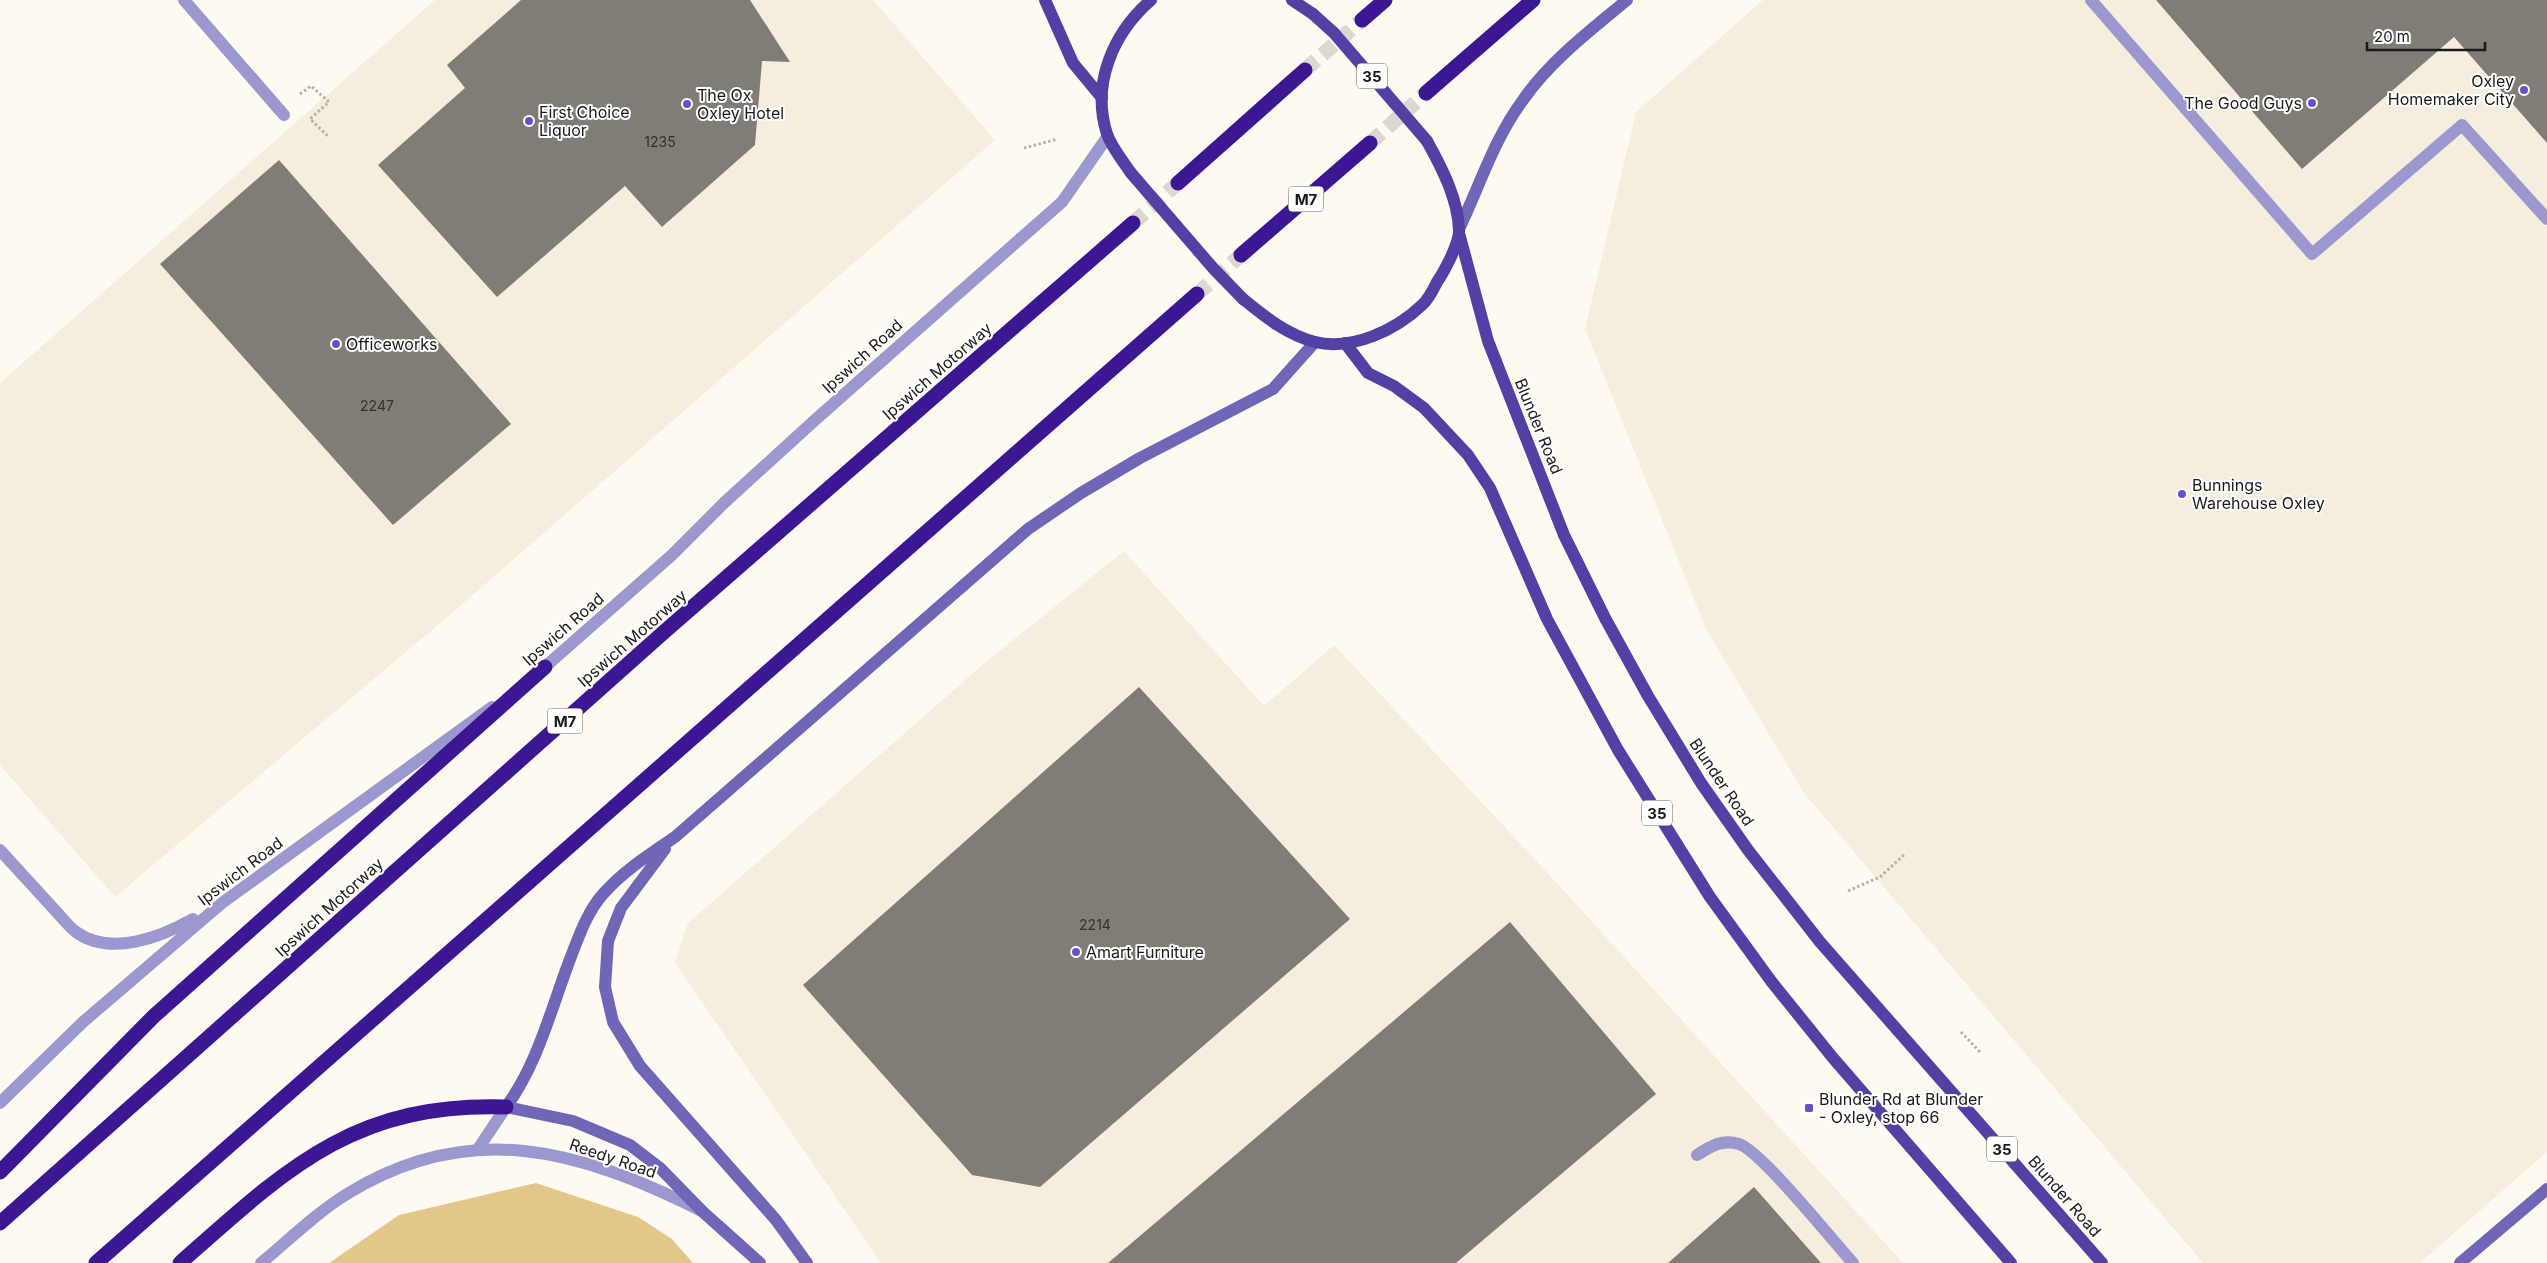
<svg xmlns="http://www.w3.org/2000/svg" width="2547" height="1263" font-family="Inter,sans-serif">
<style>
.built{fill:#f5edde}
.green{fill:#e3c68a}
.building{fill:#807d76}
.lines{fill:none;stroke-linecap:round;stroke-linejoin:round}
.motorway-tunnel{stroke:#dcd8d1;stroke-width:15;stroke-dasharray:15 8;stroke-linecap:butt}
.path{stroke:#b3b0aa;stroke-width:3;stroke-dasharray:2.5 2.5;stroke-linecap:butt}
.service{stroke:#9b98d0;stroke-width:12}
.minor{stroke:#9b98d0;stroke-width:12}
.secondary{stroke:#6f66b8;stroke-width:12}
.primary{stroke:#5240a5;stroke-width:12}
.motorway{stroke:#3d1693;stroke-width:15}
.primary-bridge{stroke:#5240a5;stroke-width:12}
.poi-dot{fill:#6751ca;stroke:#fff;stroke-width:2}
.labels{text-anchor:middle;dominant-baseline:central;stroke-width:4;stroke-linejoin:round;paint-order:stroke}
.number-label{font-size:14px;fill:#34322f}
.shield{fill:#fff;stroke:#5f5e5d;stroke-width:1}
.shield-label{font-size:15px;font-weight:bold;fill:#1b1917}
.poi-label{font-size:16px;fill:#1b1917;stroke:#fff;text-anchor:start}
.street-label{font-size:16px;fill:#1b1917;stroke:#fff}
</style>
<rect width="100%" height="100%" fill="#fefaf2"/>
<g class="built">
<polygon points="435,0 873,0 995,140 445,619 115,897 0,765 0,383"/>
<polygon points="1763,0 2547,0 2547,1152 2420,1263 2203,1263 1804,793 1707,631 1585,329 1636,112"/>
<polygon points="1124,551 1264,706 1334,645 1543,868 1903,1263 881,1263 675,963 688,923 987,661"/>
</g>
<polygon class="green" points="536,1183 638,1217 672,1239 693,1263 329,1263 399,1215"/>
<g class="building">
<polygon points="521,0 750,0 790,62 762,61 755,145 662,227 625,186 497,297 378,165 465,88 447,65"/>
<polygon points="2156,0 2547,0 2547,143 2454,37 2302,169"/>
<polygon points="279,160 511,424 393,525 160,264"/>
<polygon points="1139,687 1350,919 1040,1187 972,1175 803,985"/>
<polygon points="1510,922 1656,1094 1456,1263 1108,1263"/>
<polygon points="1754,1187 1821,1263 1668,1263"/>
</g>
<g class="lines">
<g class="motorway-tunnel">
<polyline points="1305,70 1362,20"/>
<polyline points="1370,143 1426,93"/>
<polyline points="1133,223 1178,183"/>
<polyline points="1197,294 1241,255"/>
</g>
<g class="path">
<polyline points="300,94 311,86 329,102 310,119 329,137"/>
<polyline points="1024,148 1058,139"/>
<polyline points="1848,891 1880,877 1905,854"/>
<polyline points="1961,1032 1980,1052"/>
</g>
<g class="service">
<polyline points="2091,0 2312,254 2462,125 2547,219"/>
<path d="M1697,1155c14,-9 25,-16 42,-11 22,7 94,97 114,119"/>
</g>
<g class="minor">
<polyline points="184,0 284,115"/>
<polyline points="538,673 672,555 725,502 815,420 1062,202 1108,136"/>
<path d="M0,850c17,19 35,38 52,57 8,8 16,19 24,25 35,25 85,5 117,-13"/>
<polyline points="0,1103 83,1022 222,903 492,707"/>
<polyline points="478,1149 506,1107"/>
<path d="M261,1263c28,-23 55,-50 86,-69 123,-76 232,-44 353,16"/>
</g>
<g class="secondary">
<path d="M1459,229c21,-44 35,-90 64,-129 27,-39 68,-70 104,-100"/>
<polyline points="665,849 621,908 608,941 605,987 613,1022 640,1066 776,1220 807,1263"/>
<path d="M760,1263l-57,-51 -43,-44 -30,-23 -57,-24 -67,-14c33,-45 46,-102 66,-153 8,-21 16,-43 31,-60 20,-23 47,-40 72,-57l353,-308 53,-36 59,-35 133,-69 42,-47"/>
<polyline points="2460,1263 2547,1189"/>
</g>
<g class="primary">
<polyline points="1045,0 1073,63 1102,98"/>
<polyline points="1292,0 1313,14"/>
<path d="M1131,173c-8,-12 -19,-25 -24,-39 -16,-50 6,-101 44,-134"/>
<polyline points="1459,233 1488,341 1564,535 1605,618 1648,696 1701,783 1748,850 1820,942 2102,1263"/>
<path d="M1243,299c21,17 44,36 72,43 37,9 81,-12 107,-37 7,-6 11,-15 15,-23 7,-10 23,-40 22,-52 -1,-31 -17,-62 -32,-89"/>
<polyline points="1345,343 1368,373 1394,386 1424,408 1468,455 1490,488 1547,619 1618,750 1710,897 1771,981 1833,1058 2011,1263"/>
</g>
<g class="motorway">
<polyline points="1362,20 1385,0"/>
<polyline points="1426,93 1533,0"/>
<polyline points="1178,183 1305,70"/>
<polyline points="1241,255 1370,143"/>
<polyline points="0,1172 154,1016 545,667"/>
<polyline points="0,1223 664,632 1133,223"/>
<polyline points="96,1263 1197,294"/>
<path d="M180,1263c106,-94 174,-161 326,-156"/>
</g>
<g class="primary-bridge">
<polyline points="1313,14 1334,33 1427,141"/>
<polyline points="1131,173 1213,268 1243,299"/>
</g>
</g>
<g class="poi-dot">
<circle cx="2524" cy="90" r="5"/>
<circle cx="2312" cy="103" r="5"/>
<circle cx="687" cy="104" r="5"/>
<circle cx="529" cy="121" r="5"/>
<circle cx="336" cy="344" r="5"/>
<circle cx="2182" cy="494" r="5"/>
<circle cx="1076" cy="952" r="5"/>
<rect x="1804" y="1103" width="10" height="10" rx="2.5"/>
</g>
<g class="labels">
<g class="number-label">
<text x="660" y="141">1235</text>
<text x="377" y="405">2247</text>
<text x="1095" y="924">2214</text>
</g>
<g class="shield">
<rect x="1357" y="63.5" width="30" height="25" rx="4"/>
<rect x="1288.5" y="186.5" width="35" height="25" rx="4"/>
<rect x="547.5" y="708.5" width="35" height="25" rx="4"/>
<rect x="1642" y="800.5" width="30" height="25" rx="4"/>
<rect x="1987" y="1136.5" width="30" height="25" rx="4"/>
</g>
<g class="shield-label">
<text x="1372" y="76">35</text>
<text x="1306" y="199">M7</text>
<text x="565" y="721">M7</text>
<text x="1657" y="813">35</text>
<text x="2002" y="1149">35</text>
</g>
<g class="poi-label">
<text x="2514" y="81" text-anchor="end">Oxley<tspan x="2514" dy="18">Homemaker City</tspan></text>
<text x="697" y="95">The Ox<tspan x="697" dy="18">Oxley Hotel</tspan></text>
<text x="2302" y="103" text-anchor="end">The Good Guys</text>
<text x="539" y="112">First Choice<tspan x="539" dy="18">Liquor</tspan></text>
<text x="346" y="344">Officeworks</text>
<text x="2192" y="485">Bunnings<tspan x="2192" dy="18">Warehouse Oxley</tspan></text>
<text x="1086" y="952">Amart Furniture</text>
<text x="1819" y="1099">Blunder Rd at Blunder<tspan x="1819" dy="18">- Oxley, stop 66</tspan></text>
</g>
<g class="street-label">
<text transform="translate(862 356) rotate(-42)">Ipswich Road</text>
<text transform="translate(937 371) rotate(-41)">Ipswich Motorway</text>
<text transform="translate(1539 426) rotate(68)">Blunder Road</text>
<text transform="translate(563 629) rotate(-41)">Ipswich Road</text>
<text transform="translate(632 638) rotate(-41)">Ipswich Motorway</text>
<text transform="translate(1722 782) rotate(56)">Blunder Road</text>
<text transform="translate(240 871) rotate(-37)">Ipswich Road</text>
<text transform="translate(329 907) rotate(-42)">Ipswich Motorway</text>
<text transform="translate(613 1158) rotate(19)">Reedy Road</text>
<text transform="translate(2065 1196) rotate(49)">Blunder Road</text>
</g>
</g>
<path d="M2367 42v8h118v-8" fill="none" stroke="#1b1917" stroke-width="2.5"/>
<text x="2374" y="42" font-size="15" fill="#1b1917" stroke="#ffffff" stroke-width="4" paint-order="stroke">20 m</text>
</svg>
